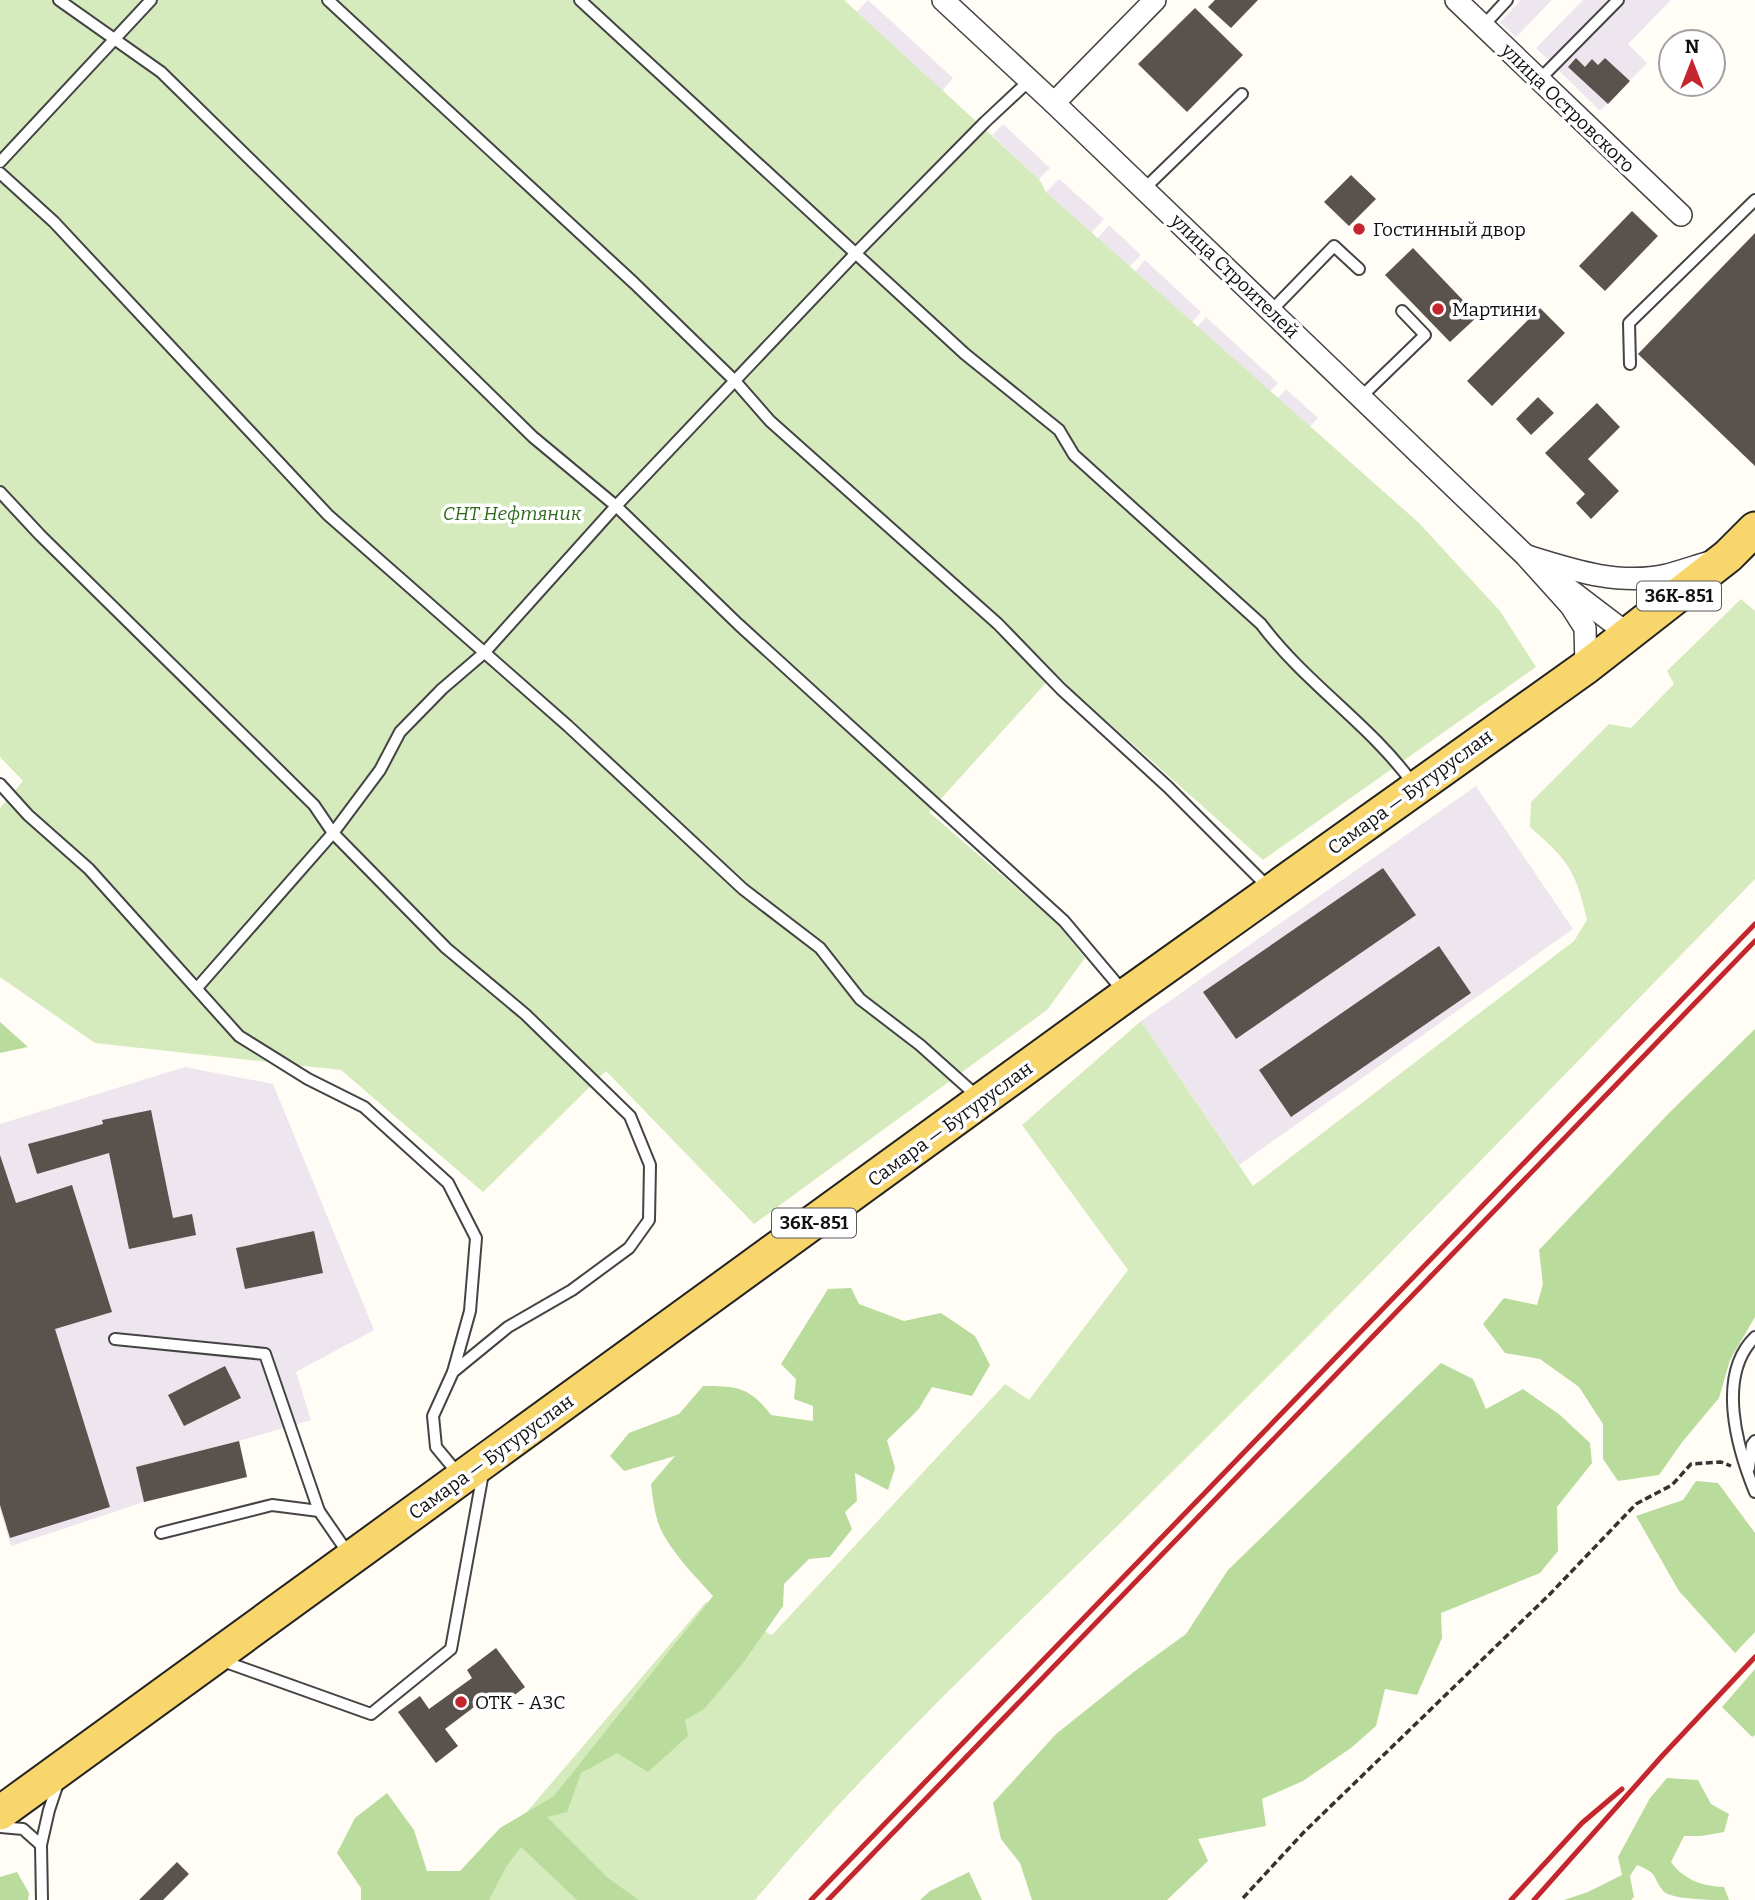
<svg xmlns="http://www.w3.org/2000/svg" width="1755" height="1900" font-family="Bitter,serif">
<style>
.industrial{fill:#eee6ef}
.green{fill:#d5ebbd}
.forest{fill:#b9dc9c}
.building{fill:#5a524d}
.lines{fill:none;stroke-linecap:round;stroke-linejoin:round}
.service-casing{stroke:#444;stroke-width:14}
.minor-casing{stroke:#444;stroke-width:24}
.primary-casing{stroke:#222;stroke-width:37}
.path{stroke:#333;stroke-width:3.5;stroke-dasharray:7 3.5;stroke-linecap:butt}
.service{stroke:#fff;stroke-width:10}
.minor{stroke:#fff;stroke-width:21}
.primary{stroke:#f9d66b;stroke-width:33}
.rail{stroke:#c4262e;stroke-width:5}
.poi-dot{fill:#c4262e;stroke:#fff;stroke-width:2.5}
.labels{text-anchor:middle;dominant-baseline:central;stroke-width:7;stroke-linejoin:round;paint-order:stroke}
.shield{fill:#fff;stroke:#585858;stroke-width:2}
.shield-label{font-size:18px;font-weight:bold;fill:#111}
.street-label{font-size:19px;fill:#111;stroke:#fff}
.poi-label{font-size:19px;fill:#111;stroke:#fff;text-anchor:start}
.park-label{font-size:19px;font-style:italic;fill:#2f6b1f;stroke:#fff}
</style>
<rect width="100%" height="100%" fill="#fffdf5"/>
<g class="industrial">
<polygon points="868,0 953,78 942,91 857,12"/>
<polygon points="1521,0 1552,0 1516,37 1500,22"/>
<polygon points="1583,0 1671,0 1628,44 1647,63 1600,111 1536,48"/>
<polygon points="1003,124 1050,168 1039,179 992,135"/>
<polygon points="1059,179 1104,219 1091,233 1046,192"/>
<polygon points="1109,225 1141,255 1128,268 1097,239"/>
<polygon points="1145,260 1201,312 1190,325 1134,273"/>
<polygon points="1206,317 1278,383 1267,395 1195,329"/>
<polygon points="1286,389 1318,418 1307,430 1275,401"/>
<polygon points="1476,786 1573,929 1239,1165 1141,1021"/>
<polygon points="185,1067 273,1084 374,1330 296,1372 311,1420 239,1441 247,1477 144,1502 11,1546 0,1509 0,1124"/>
</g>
<g class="green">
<polygon points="0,0 844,0 1039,179 1046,192 1419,523 1500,611 1536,667 1263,860 1054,674 929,812 1058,924 1085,958 1047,1010 754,1224 606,1071 483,1192 341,1070 95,1043 0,977 0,808 23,781 0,757"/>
<path d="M1741,599l14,12v268c-192,197 -383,395 -579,589 -142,142 -292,277 -421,432h-295l31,-46 215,-252 66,33 233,-251 24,16 99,-130 -106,-145 119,-104 112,165 321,-245 13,-21c-11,-49 -19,-60 -57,-93l1,-25 78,-78 22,4 43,-44 -7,-13z"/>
</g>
<g class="forest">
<polygon points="0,1022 28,1047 0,1053"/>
<polygon points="1755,1029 1755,1317 1730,1360 1719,1398 1683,1441 1659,1475 1618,1481 1603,1459 1603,1424 1579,1387 1540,1359 1505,1353 1483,1324 1504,1298 1537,1305 1543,1284 1539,1250 1670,1112"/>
<path d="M851,1288l8,16 45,17 37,-8 34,23 15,29 -18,31 -40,-9 -14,23 -31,30 8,28 -7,22 -33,-17 2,28 -12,11 7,17 -22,28 -21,2 -25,25 -1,22 -40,57 -39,46 -19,11 3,16 -40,36 -31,-19 -36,20 -14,39 -20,5 61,61 31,22h-62l-56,-53 -15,20 -17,33h-128v-12l-24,-35 18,-35 32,-25 27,37 13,41h33l40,-43 54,-32 159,-200c-18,-20 -37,-39 -50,-62 -8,-15 -10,-34 -12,-50l24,-28 -51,15 -14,-15 19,-23 50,-19 24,-28c34,0 47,1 68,29l42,6v-15l-19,-7 2,-20 -15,-15 47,-75z"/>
<polygon points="1441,1363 1473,1379 1486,1409 1523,1389 1560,1415 1590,1443 1592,1463 1557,1507 1558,1551 1540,1573 1441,1613 1442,1638 1417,1695 1385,1689 1376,1726 1351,1748 1303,1781 1262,1799 1266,1826 1198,1839 1208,1861 1167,1900 1032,1900 1020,1863 1001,1839 993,1803 1056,1734 1135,1671 1186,1634 1228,1570"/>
<polygon points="1696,1481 1718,1483 1755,1533 1755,1632 1735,1653 1679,1591 1636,1516 1683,1500"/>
<polygon points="1755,1669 1755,1735 1752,1737 1722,1707"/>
<path d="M1667,1778l31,2 13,24 18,10 -5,18 -23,4h-17l-13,26c13,18 31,24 53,25l5,13c-18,0 -52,0 -65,-8 -14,-17 -3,-17 -27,-27l-7,11 4,21 -3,3h-67l24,-8 34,-17 -4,-18 32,-59z"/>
<polygon points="17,1872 29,1893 28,1900 0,1900 0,1877"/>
<polygon points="969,1872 982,1900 920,1900 930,1891"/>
</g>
<g class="building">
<polygon points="1215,0 1258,0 1231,28 1208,7"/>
<polygon points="1195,8 1243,55 1187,112 1138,64"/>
<polygon points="1576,58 1585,67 1592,59 1598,65 1605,58 1630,81 1608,104 1568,67"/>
<polygon points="1351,175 1376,199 1349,226 1324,202"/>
<polygon points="1632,211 1658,236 1605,291 1579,266"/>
<polygon points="1755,233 1755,466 1638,354"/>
<polygon points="1413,248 1478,316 1450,342 1385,275"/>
<polygon points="1540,308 1565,333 1492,406 1467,381"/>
<polygon points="1538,397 1554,413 1531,435 1516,419"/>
<polygon points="1597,403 1620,427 1588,459 1619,491 1591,519 1576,503 1585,494 1545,453"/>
<polygon points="1383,868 1416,915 1236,1039 1203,992"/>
<polygon points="1439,946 1471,993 1291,1117 1259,1070"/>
<polygon points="151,1110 173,1218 192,1214 196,1235 129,1249 109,1153 37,1174 28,1144 103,1124 102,1120"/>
<polygon points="0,1155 16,1203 72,1185 112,1312 55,1329 110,1507 10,1538 0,1505"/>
<polygon points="314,1231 323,1273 245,1289 236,1248"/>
<polygon points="225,1366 241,1398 184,1426 168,1395"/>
<polygon points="239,1441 247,1477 144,1502 136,1467"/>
<polygon points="496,1648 525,1687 499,1707 490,1695 445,1729 458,1746 436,1763 398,1712 420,1696 429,1709 472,1678 467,1670"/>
<polygon points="177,1862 189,1874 163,1900 139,1900"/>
</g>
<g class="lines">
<defs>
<g id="service">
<polyline points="59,0 161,72 533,437 616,506 738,624 1064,921 1123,991"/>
<polyline points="328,0 634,283 735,381 770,421 998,624 1061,689 1168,787 1270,889"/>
<path d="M580,0l385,354 94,76 15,25 187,169c45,60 110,101 153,161"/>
<polyline points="1483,26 1507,0"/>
<polyline points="1539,80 1618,0"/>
<polyline points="0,162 151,0"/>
<polyline points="0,173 54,222 328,515 568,726 743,889 820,948 860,999 920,1045 978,1097"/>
<polyline points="1144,189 1242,94"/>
<polyline points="1271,311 1334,246 1359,269"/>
<polyline points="1630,364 1629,323 1755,200"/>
<polyline points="1361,397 1425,335 1402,311"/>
<polyline points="0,492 40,535 314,805 333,833 446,948 525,1014 630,1116 650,1165 649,1220 629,1248 572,1290 508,1327 453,1372 433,1416 436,1447 460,1476"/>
<polyline points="0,784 28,815 89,869 239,1036 308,1079 364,1107 448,1183 476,1238 470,1311 453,1372"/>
<polyline points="197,988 333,833 380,770 400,732 442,689 484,653 616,506 855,254 985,122 1030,80"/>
<path d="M1755,1337c-39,38 -18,111 0,155"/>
<polyline points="115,1339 265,1354 319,1511 350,1556"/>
<polyline points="1749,1468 1752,1445 1755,1441"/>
<polyline points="161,1533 272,1505 319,1511"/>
<polyline points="220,1660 371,1714 451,1649 483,1473"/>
<polyline points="0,1827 23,1829 41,1845"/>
<polyline points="42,1900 41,1845 49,1810 58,1783"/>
</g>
<g id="minor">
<polyline points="943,0 1054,103 1525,555 1571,606 1585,628 1586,667"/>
<polyline points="1456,0 1681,215"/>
<polyline points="1054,103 1155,0"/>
<path d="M1527,556c45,14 92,30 140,19 15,-4 29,-9 43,-13"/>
<polyline points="1562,584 1629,635"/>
</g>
<polyline id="primary" points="0,1813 1126,995 1586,667 1728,556 1755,529"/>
</defs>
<use href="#service" class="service-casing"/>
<use href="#minor" class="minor-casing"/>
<use href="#primary" class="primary-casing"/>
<polyline class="path" points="1243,1898 1304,1832 1550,1594 1636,1504 1672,1485 1691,1464 1721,1462 1731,1466"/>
<use href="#service" class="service"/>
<use href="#minor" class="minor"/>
<use href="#primary" class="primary"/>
<g class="rail">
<polyline points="811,1900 1755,924"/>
<polyline points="828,1900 1755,941"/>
<polyline points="1511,1900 1582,1823 1622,1789"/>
<polyline points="1534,1900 1662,1756 1755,1657"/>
</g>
</g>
<g class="poi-dot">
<circle cx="1359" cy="229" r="7"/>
<circle cx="1438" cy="309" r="7"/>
<circle cx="461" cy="1702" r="7"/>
</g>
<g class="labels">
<g class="shield">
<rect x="1637" y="581.5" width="84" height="29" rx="5"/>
<rect x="772" y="1208.5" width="84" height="29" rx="5"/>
</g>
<g class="shield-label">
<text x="1679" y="596">36К-851</text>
<text x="814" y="1223">36К-851</text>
</g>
<g class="street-label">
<text transform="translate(1568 108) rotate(44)">улица Островского</text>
<text transform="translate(1235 276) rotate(44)">улица Строителей</text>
<text transform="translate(1410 792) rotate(-36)">Самара — Бугуруслан</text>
<text transform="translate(950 1124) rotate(-36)">Самара — Бугуруслан</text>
<text transform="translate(491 1457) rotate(-36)">Самара — Бугуруслан</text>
</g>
<g class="poi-label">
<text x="1373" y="229">Гостинный двор</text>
<text x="1452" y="309">Мартини</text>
<text x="475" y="1702">ОТК - АЗС</text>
</g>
<g class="park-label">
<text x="512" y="513">СНТ Нефтяник</text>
</g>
</g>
<g transform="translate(1692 63)"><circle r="33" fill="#ffffff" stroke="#a0a0a0" stroke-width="2"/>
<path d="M0-5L12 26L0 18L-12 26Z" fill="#c4262e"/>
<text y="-10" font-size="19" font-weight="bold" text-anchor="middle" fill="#111111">N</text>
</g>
</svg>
